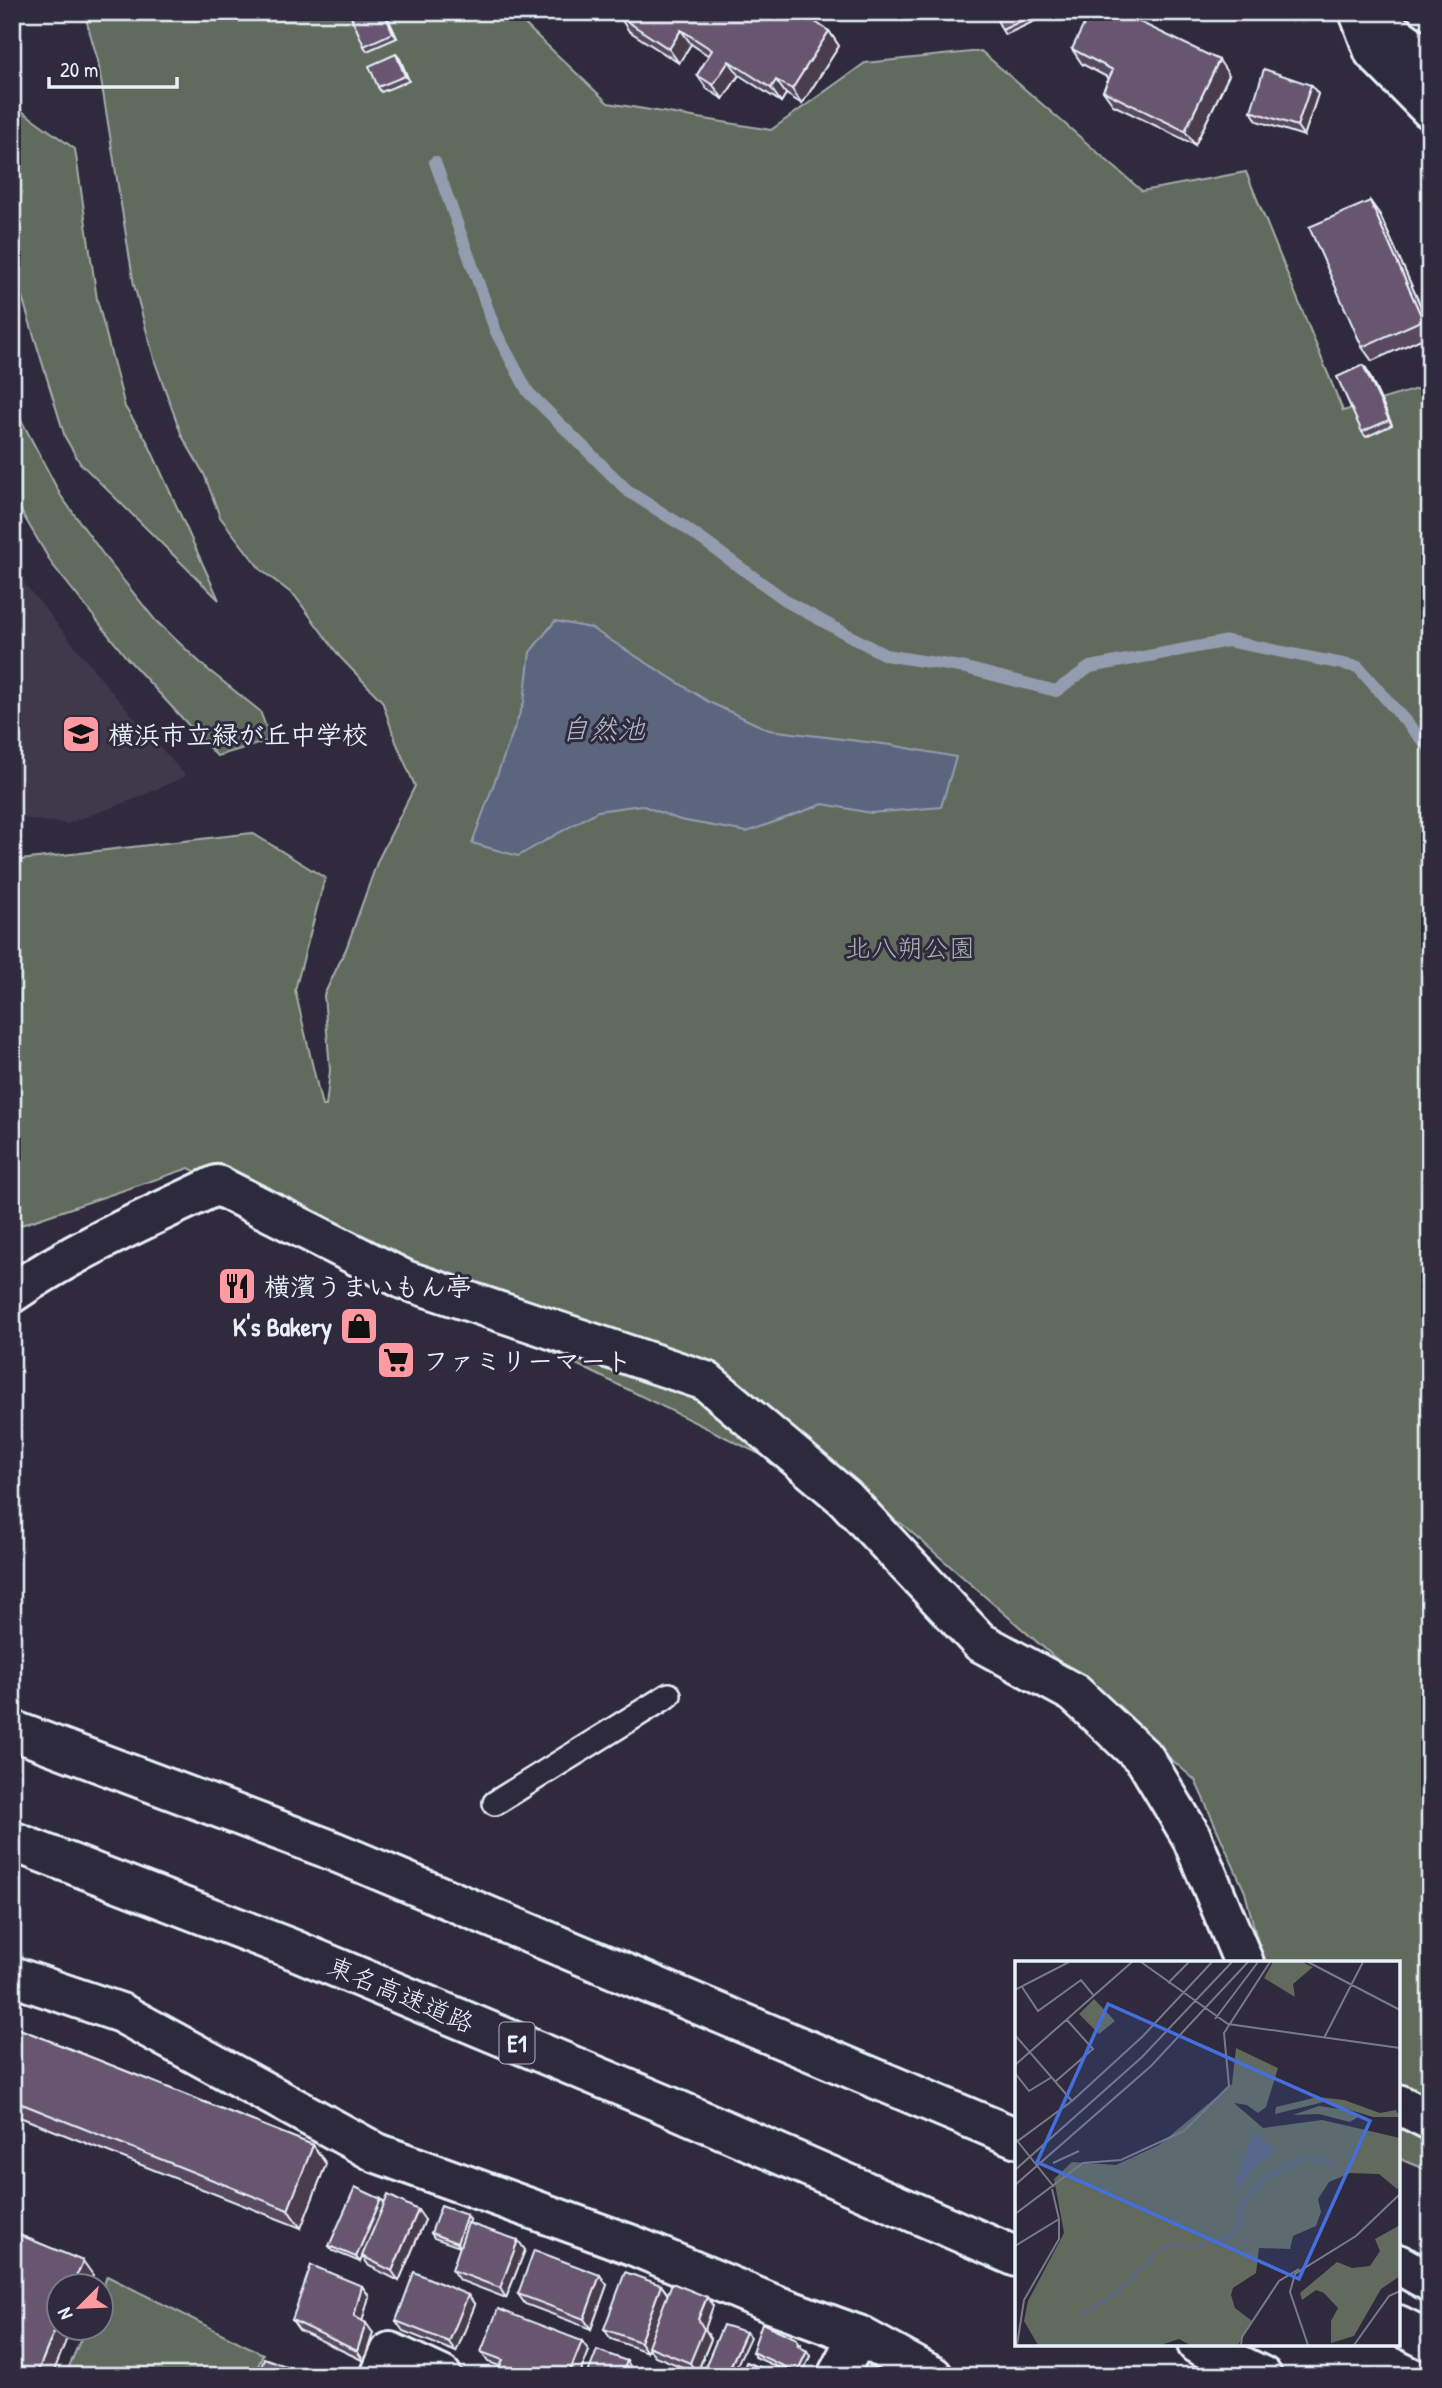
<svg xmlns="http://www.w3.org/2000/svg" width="1442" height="2388" font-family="'Patrick Hand','Klee One',sans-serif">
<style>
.built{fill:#40374c}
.green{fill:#616a5d;stroke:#a4aeaa;stroke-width:2}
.water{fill:#5c657e;stroke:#949daf;stroke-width:2}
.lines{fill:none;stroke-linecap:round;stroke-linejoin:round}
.stream{stroke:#949daf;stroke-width:12}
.lane-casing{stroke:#e8f1f8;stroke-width:28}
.street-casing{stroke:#e8f1f8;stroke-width:44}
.secondary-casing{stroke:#e8f1f8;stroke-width:44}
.highway-casing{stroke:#e8f1f8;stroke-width:44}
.lane{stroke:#2f2a3d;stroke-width:23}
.street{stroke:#2f2a3d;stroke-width:38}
.secondary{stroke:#2f2a3d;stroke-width:38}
.highway{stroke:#2f2a3d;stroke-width:38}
.wall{fill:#594a60;stroke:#e8f1f8;stroke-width:2}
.shaded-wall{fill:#493c4e;stroke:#e8f1f8;stroke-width:2}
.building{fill:#685670;stroke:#e8f1f8;stroke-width:2}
.labels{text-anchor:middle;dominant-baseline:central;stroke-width:6;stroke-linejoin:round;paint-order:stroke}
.shield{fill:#2f2a3d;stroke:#b0b5c0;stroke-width:2}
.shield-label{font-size:24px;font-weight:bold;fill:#e8f1f8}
.poi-label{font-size:26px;font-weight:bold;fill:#e8f1f8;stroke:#2f2a3d;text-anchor:start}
.park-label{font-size:26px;fill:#abb4b2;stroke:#2f2a3d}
.street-label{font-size:26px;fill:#e8f1f8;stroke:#2f2a3d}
.water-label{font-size:28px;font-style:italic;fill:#b0b9c7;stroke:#2f2a3d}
.inset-river{fill:none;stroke:#5c657e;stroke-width:3.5}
.inset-road{fill:none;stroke:#797a88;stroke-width:2}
.view{fill:#466fde;fill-opacity:0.15;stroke:#466fde;stroke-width:3.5}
.inset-edge{fill:none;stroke:#e8f1f8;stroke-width:3.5}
</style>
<rect width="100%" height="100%" fill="#2f2a3d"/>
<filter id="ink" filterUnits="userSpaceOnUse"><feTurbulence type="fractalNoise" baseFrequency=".0143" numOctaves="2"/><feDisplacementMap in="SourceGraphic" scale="14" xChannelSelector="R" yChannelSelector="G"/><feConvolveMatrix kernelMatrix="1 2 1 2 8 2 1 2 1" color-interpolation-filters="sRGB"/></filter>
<g filter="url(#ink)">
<polygon class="built" points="12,568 112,692 186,776 135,799 67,824 12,817"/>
<g class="green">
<polygon points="84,12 512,12 608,103 771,130 865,63 981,51 1142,191 1246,172 1343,411 1430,385 1430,2171 1398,2158 1398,1963 1263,1963 1245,1892 1195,1780 902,1524 480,1317 189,1168 12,1228 12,861 252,833 325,878 295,990 322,1106 326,1106 330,1070 324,995 346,949 378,860 415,786 396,742 382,701 340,657 295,596 261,570 220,517 204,474 182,436 155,362 134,285 98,61"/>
<polygon points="12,104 75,149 97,299 125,407 147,441 219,600 80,463 65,437 12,264"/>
<polygon points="12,391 17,412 61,496 108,561 156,621 206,668 260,711 271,740 217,756 126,657 52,564 12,496"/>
<polygon points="107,2276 263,2354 254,2376 65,2376 85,2329 102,2328 102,2290"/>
</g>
<polygon class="water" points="555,621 591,628 709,702 769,730 891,745 956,757 941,807 871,813 823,804 747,832 680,820 641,805 598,811 518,856 472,843 524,702 530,652"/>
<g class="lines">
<polyline class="stream" points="435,162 496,332 528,392 629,492 683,526 791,604 885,655 966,668 1056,691 1090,667 1228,641 1358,667 1430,749"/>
<defs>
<polyline id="lane" points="495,1803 669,1695"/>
<g id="street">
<polyline points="1359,12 1374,52 1430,109"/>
<path d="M12,1293c64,-44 135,-75 205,-108l188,95 301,101 139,117 135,144 94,51 71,66 46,77 53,127"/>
<polyline points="12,1976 121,2013 377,2153 632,2245 773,2304 858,2335 933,2376"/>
<polyline points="1398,2104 1430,2120"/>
<polyline points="380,2376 390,2352 442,2376"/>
<polyline points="837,2376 858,2335"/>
</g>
<polyline id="secondary" points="1363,12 1419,52 1430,52"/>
<g id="highway">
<polyline points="12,1730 326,1848 1017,2138"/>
<polyline points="12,1841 292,1949 664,2104 1017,2257"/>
<polyline points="1398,2264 1430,2282"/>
<polyline points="1398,2325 1430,2341"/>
<polyline points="1197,2344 1262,2376"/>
</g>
</defs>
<use href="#lane" class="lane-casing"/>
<use href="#street" class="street-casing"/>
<use href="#secondary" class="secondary-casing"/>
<use href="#highway" class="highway-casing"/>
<use href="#lane" class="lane"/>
<use href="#street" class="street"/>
<use href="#secondary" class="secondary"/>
<use href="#highway" class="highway"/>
</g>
<g class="wall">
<polygon points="385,12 397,38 367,51 364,46"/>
<polygon points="1038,12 1041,18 1005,35 1002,30"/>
<polygon points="619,16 829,31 839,46 802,104 786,94 781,102 739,75 723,99 707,89 697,75 709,56 691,44 679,63 629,31"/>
<polygon points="1072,49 1229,75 1195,145 1113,105 1103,91 1109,78 1082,64"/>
<polygon points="396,54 400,59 409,81 381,92 378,87"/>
<polygon points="1311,85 1318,94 1304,136 1257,121 1251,111"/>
<polygon points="1370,201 1380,215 1430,327 1430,335 1372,361 1362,347"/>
<polygon points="1367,370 1392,425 1366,437 1362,432"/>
<polygon points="12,2026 313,2145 326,2164 301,2228 12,2114"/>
<polygon points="381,2199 385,2203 425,2220 399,2281 369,2266 362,2256 366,2249 360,2262 333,2251 329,2246"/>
<polygon points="470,2220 469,2223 525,2250 506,2298 459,2280 452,2270 460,2247 434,2238 431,2233"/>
<polygon points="607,2285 591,2329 525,2304 518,2294"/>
<polygon points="661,2285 668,2294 713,2306 705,2329 711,2339 697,2373 655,2356 648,2347 647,2352 611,2339 604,2329"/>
<polygon points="362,2286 369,2296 362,2321 373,2333 364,2361 299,2330 292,2320"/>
<polygon points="468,2295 475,2305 456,2352 403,2331 396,2321"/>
<polygon points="801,2344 801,2348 807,2351 810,2356 801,2376 797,2376 755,2357 752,2352"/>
<polygon points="589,2351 579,2376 502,2376 498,2370 500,2366 488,2362 481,2352"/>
</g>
<g class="shaded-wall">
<polygon points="384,12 385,12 397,38 393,33"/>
<polygon points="681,30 691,44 679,63 669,49"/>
<polygon points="829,31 839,46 802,104 792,89"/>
<polygon points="396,54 400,59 409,81 405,76"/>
<polygon points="1219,60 1229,75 1195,145 1185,131"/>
<polygon points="729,61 739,75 723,99 713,85"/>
<polygon points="776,80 786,94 781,102 771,88"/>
<polygon points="1311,85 1318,94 1304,136 1297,126"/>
<polygon points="1370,201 1380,215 1430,327 1430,330 1423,320"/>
<polygon points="1363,365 1367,370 1392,425 1389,420"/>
<polygon points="313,2145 326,2164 301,2228 288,2210"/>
<polygon points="381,2199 385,2204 360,2262 356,2257"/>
<polygon points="418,2210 425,2220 399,2281 392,2271"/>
<polygon points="467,2215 470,2220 461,2248 457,2243"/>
<polygon points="518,2240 525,2250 506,2298 500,2288"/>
<polygon points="83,2261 93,2275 88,2286 72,2286"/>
<polygon points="600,2275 607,2285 591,2329 584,2319"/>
<polygon points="661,2285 668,2295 647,2352 640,2342"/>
<polygon points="362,2286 369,2296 361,2326 354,2316"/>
<polygon points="468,2295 475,2305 456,2352 449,2342"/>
<polygon points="707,2297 713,2306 705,2329 711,2339 697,2373 690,2363 698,2319"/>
<polygon points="60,2317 60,2328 71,2328 52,2376 36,2376"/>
<polygon points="366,2323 373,2333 364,2361 357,2351"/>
<polygon points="746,2332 750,2337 732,2376 726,2376"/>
<polygon points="582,2341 589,2351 579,2376 568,2376"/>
<polygon points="807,2351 810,2356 801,2376 799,2376 797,2372"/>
<polygon points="627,2361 630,2366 627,2376 621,2376"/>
</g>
<g class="building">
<polygon points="349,12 384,12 393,33 364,46"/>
<polygon points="621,12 800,12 829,31 792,89 776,80 771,88 729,61 713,85 697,75 712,50 681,30 669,49 619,16"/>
<polygon points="993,12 1037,12 1038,13 1002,30"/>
<polygon points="1090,12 1119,12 1219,60 1185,131 1103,91 1113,70 1072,49"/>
<polygon points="396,54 405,76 378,87 369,66"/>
<polygon points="1264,69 1311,85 1297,126 1251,111"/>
<polygon points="1370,201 1423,320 1362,347 1309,227"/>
<polygon points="1363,365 1389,420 1362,432 1337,377"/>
<polygon points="12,2026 313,2145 288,2210 12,2100"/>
<polygon points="355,2187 381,2199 356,2257 329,2246"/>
<polygon points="388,2195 418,2210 392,2271 362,2256"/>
<polygon points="441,2206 467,2215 457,2243 431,2233"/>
<polygon points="468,2223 518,2240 500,2288 452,2270"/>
<polygon points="15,2233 83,2261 72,2286 60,2286 60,2317 36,2376 12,2376 12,2240"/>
<polygon points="534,2250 600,2275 584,2319 518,2294"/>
<polygon points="311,2265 362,2286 354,2316 366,2323 357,2351 292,2320"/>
<polygon points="414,2272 468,2295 449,2342 396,2321"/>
<polygon points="625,2272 661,2285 640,2342 604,2329"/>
<polygon points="672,2283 707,2297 698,2319 704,2329 690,2363 648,2346"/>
<polygon points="498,2309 582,2341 568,2376 512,2376 498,2370 503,2360 481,2352"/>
<polygon points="762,2323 797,2339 798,2346 807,2351 797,2372 752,2352"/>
<polygon points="723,2325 746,2332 726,2376 706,2376 702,2374"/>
<polygon points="597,2350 627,2361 621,2376 587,2376"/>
<polygon points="264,2358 312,2376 258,2376"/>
<polygon points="746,2362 780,2376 742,2376"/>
<polygon points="644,2368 665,2376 641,2376"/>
</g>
</g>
<defs>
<symbol id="school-square" viewBox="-11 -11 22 22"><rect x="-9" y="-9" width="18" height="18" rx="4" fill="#ff9aa2" stroke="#2f2a3d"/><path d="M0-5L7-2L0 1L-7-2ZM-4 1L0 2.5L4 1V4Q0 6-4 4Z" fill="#111"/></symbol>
<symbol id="restaurant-square" viewBox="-11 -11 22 22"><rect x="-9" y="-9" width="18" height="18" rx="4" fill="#ff9aa2" stroke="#2f2a3d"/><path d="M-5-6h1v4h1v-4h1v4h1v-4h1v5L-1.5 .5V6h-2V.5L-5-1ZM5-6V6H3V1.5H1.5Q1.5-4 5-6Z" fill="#111"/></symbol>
<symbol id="shop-square" viewBox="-11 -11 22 22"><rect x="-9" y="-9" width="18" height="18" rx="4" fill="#ff9aa2" stroke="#2f2a3d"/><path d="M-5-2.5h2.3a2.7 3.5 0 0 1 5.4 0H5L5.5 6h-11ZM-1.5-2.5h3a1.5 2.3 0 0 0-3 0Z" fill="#111"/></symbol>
<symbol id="supermarket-square" viewBox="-11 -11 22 22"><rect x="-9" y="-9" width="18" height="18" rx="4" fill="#ff9aa2" stroke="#2f2a3d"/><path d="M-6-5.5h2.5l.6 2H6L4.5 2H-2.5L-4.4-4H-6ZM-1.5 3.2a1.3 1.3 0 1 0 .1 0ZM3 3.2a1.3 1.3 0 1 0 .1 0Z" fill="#111"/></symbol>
</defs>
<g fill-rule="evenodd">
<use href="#school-square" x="59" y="712" width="44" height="44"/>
<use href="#restaurant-square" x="215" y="1264" width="44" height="44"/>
<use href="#shop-square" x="337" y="1304" width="44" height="44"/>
<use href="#supermarket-square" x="374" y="1338" width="44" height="44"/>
</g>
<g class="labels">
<rect class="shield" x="499.5" y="2022.5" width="35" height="41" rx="5"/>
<g class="shield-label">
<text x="517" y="2043">E1</text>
</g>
<g class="poi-label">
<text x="108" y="734">横浜市立緑が丘中学校</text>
<text x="264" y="1286">横濱うまいもん亭</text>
<text x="332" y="1326" text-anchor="end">K's Bakery</text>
<text x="423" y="1360">ファミリーマート</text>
</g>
<g class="park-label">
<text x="910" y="947">北八朔公園</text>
</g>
<g class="street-label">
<text transform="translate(401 1994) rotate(23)">東名高速道路</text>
</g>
<g class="water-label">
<text x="603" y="729">自然池</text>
</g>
</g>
<g transform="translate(1015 1961)">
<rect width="385" height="385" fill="#2f2a3d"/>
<path d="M258,1h29l11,5 -20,17 2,13 -31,-19zM79,38l21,22 -16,13 -20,-20zM221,87l42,20 -12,39 -8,6 -11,-8 -13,-2 29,25 59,-8 78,18v48l-3,3 -18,-15 -29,-1 -21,9 -11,17 3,13 -5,14 -23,10 -3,13 -31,-1 -3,25 -23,15 -2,7 4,13 17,13 -14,24h-48l-11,-6 -18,6h-123l-14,-24 4,-20 36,-68 -10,-54 18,-17 44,3 43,-20 73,-61zM303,136l26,3 36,13 16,-3 4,7h-27l-49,-15 -49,12 1,-7zM304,145l27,4 12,7 -8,5 -31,-8 -26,1zM385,264v51l-19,13 -27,47 -23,7v-22l7,-13 -14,-15 -8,-3 -14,10 -2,-7 37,-31 15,6 18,-2 10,-15 -5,-12z" fill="#616a5d"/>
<path d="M239,170l21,20 -23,18 -12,19 -5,-4z" fill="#5c657e"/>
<path class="inset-river" d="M65,355l35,-22 44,-44 11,-5 20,3 40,-11 9,-13 3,-21 23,-25 36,-19 30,1"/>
<path class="inset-road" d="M126,1l87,62 172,24M293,1l92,48M153,22l21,-21M7,26l16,24 43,-31 13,16M0,29l54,-28M200,58l43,-57M0,74l57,66M309,77l39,-76M0,104l117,-103M0,112l14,18 23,-14M41,120l37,-32 -26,-29M0,177l39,49M0,182l57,-42 71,-65 69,-74M38,202l26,-12M0,209l127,-113 90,-95M0,224l136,-119 97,-104M0,253l68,-51 38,-3 63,-29 45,-45 -5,-53 46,-71M0,285l44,-27 -7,-30M2,384l7,-45 35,-61v-20M226,384l1,-8 37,-56 20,-12M293,384l-18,-53 5,-18 61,-38 44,-42M339,384l35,-49 11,-5"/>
<path class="view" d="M93,43l262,117 -71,158 -262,-117z"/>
<rect width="385" height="385" class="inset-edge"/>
</g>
<rect width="1442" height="2388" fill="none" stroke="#2f2a3d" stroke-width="42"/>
<rect x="21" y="21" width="1400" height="2346" fill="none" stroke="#e8f1f8" stroke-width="2.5" filter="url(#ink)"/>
<g transform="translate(80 2307) rotate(246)"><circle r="33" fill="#2f2a3d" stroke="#797a88" stroke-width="2"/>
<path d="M0-5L12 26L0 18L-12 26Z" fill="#ff9aa2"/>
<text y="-10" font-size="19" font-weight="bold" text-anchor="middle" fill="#e8f1f8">N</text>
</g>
<path d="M49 77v10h128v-10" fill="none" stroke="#e8f1f8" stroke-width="3.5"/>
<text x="60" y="77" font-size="21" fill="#e8f1f8" stroke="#2f2a3d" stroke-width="5" paint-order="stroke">20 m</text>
</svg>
